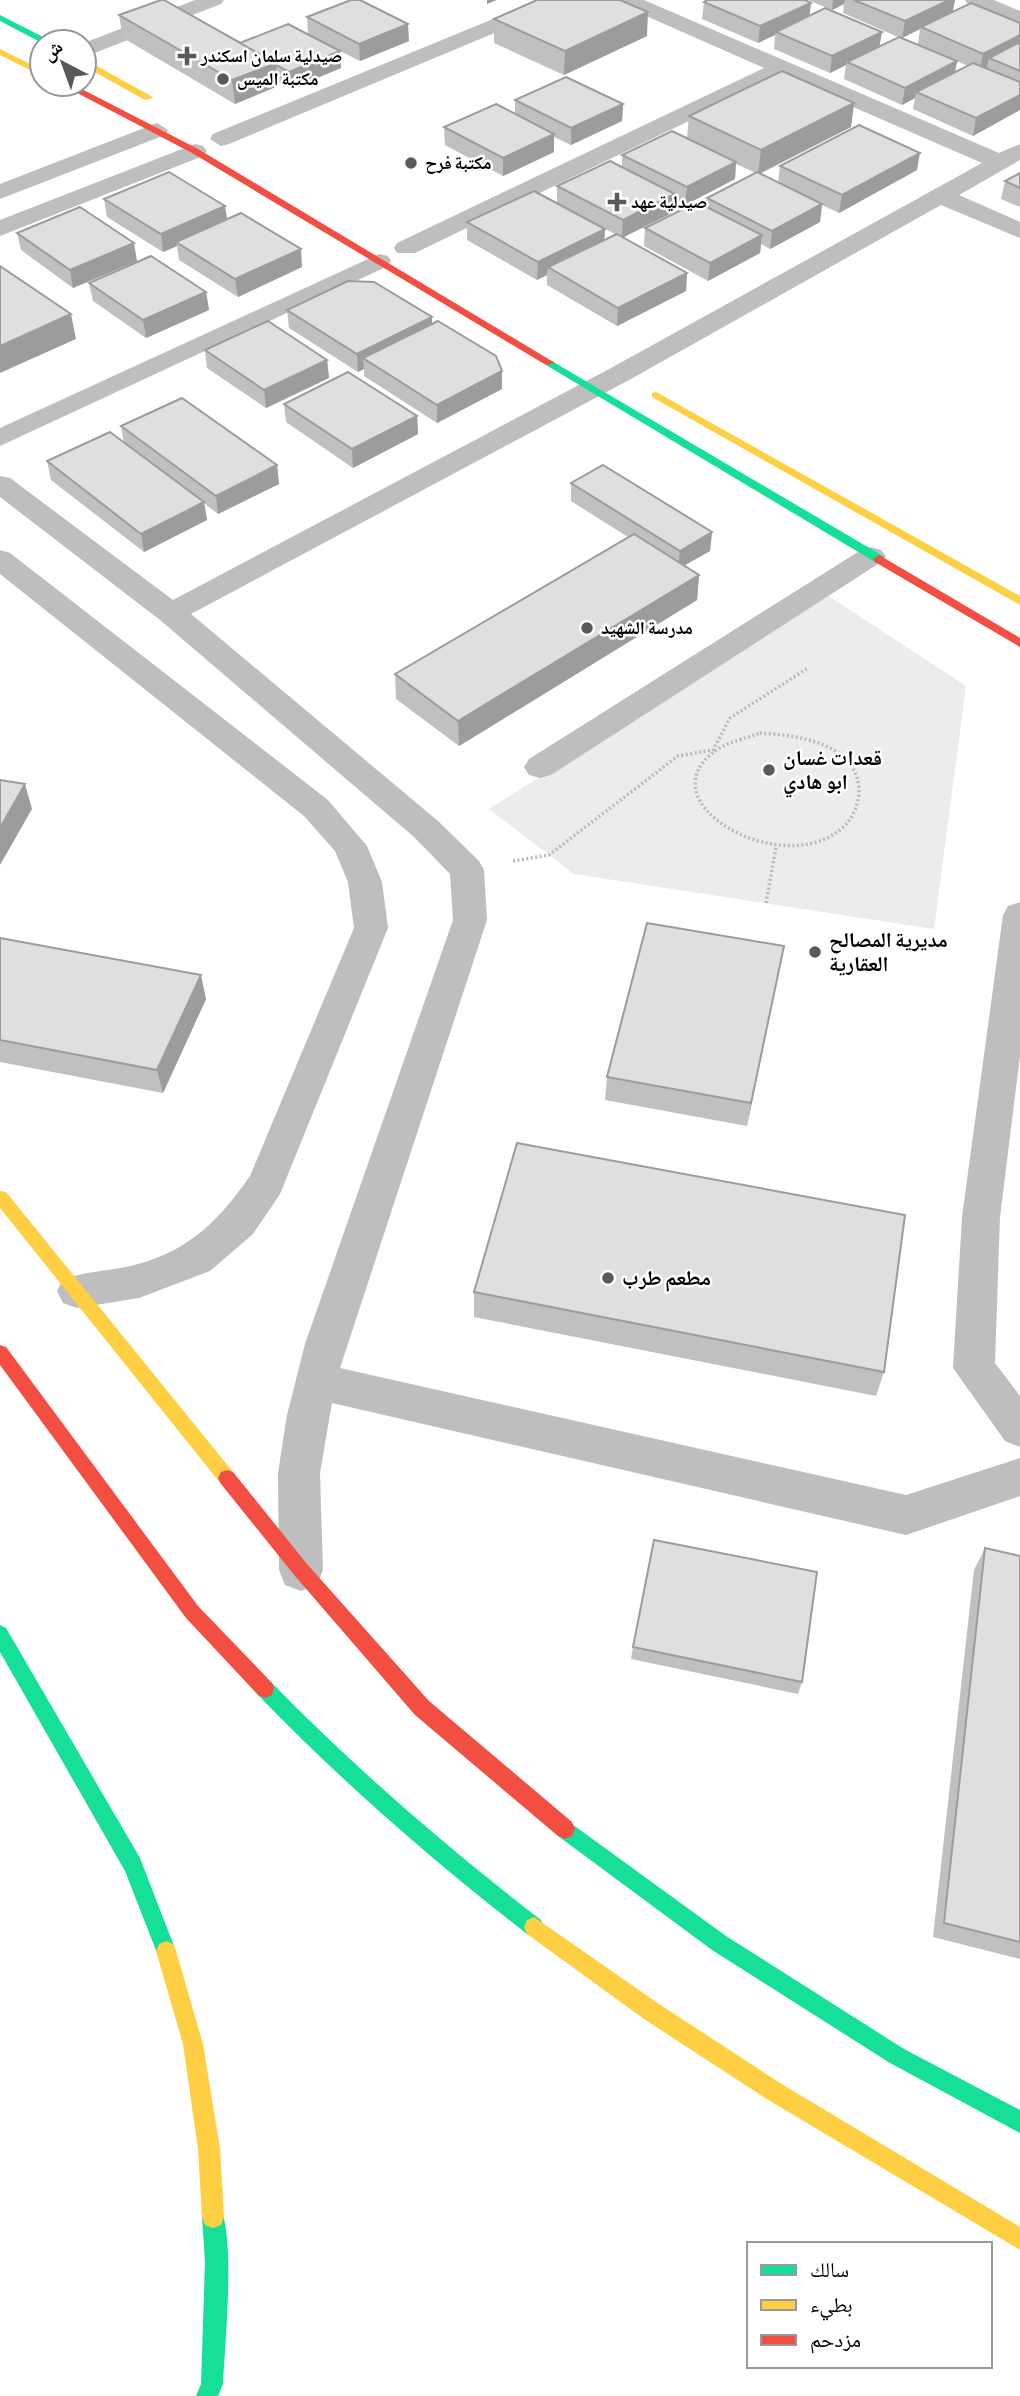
<svg xmlns="http://www.w3.org/2000/svg" width="1020" height="2396" font-family="'Sofia Sans Condensed','Noto Naskh Arabic',sans-serif">
<style>
.green{fill:#ececec}
.lines{fill:none;stroke-linecap:round;stroke-linejoin:round}
.path{stroke:#b9b9b9;stroke-width:3.5;stroke-dasharray:2 2.5;stroke-linecap:butt}
.street{fill:#bebebe;fill-rule:evenodd}
.fast{fill:#16e098;fill-rule:evenodd}
.slow{fill:#ffcf43;fill-rule:evenodd}
.jam{fill:#f24e42;fill-rule:evenodd}
.wall{fill:#c0c0c0;fill-rule:evenodd}
.shaded-wall{fill:#9c9c9c}
.building{fill:#dfdfdf;stroke:#9c9c9c;stroke-width:2}
.poi-dot{fill:#595959;stroke:#fff;stroke-width:2.5}
.labels{text-anchor:middle;dominant-baseline:central;stroke-width:5;stroke-linejoin:round;paint-order:stroke}
.far-poi-label{font-size:18px;font-weight:bold;fill:#000;stroke:#fff;text-anchor:start}
.poi-label{font-size:21px;font-weight:bold;fill:#000;stroke:#fff;text-anchor:start}
</style>
<rect width="100%" height="100%" fill="#fff"/>
<polygon class="green" points="827,595 966,686 934,929 574,874 489,809"/>
<g class="lines">
<g class="path">
<path d="M760,733c37,2 99,10 99,59 -1,15 -7,28 -18,37 -61,52 -203,-30 -121,-81 11,-7 28,-10 40,-15z"/>
<polyline points="513,861 549,855 678,756 713,750 730,718 808,668"/>
<polyline points="766,903 776,847"/>
</g>
<g class="street">
<polygon points="195,0 224,0 221,4 84,57 84,43"/>
<polygon points="539,0 567,0 564,4 229,144 221,146 210,139 213,134"/>
<polygon points="616,0 644,0 999,153 1020,144 1020,160 959,195 1020,222 1020,238 941,205 629,380 191,614 438,821 479,861 484,870 487,920 340,1368 906,1495 1020,1458 1020,1496 906,1535 332,1403 320,1473 323,1570 317,1585 301,1591 285,1585 279,1570 278,1473 287,1415 305,1344 453,920 450,874 414,837 160,620 0,497 0,476 10,478 173,600 611,368 982,163 782,76 415,253 397,253 394,248 397,243 764,68 619,4"/>
<polygon points="965,0 994,0 1020,11 1020,24 968,4"/>
<polygon points="157,123 168,130 165,135 0,199 0,184"/>
<polygon points="195,144 203,146 207,151 203,156 0,236 0,220"/>
<polygon points="379,254 388,256 391,261 388,266 0,446 0,428"/>
<polygon points="871,547 881,550 886,556 881,562 551,775 540,778 529,775 524,767 529,759 861,550"/>
<path d="M0,550l10,3 318,247 39,46 15,36 6,46 -108,266 -27,40 -43,37 -71,27 -62,10 -14,-5 -6,-12 6,-12c24,-8 50,-8 75,-15 52,-14 82,-45 112,-88l104,-248 -6,-46 -13,-31 -31,-35 -304,-242z"/>
<polygon points="1020,902 1020,1056 1000,1217 995,1363 1020,1396 1020,1447 1005,1441 953,1368 962,1217 1003,915 1008,906"/>
</g>
<g class="fast">
<polygon points="0,15 49,40 50,42 42,43 0,21"/>
<polygon points="550,360 883,556 885,559 879,563 875,562 546,365 545,363"/>
<polygon points="0,1625 6,1628 140,1858 176,1951 173,1958 166,1961 159,1958 125,1871 0,1652"/>
<path d="M265,1680l7,3c84,86 174,164 269,237l3,7 -3,7 -7,3 -7,-3c-95,-74 -185,-152 -269,-239l-2,-6 2,-6z"/>
<polygon points="565,1819 726,1936 904,2049 1020,2110 1020,2133 890,2063 712,1950 558,1836 555,1829 558,1822"/>
<path d="M213,2206l8,3c14,34 4,134 2,175l-5,12h-22l5,-12 4,-122 -3,-45 3,-8z"/>
</g>
<g class="slow">
<polygon points="0,49 42,70 42,76 0,55"/>
<polygon points="84,59 151,96 153,98 145,100 84,66"/>
<polygon points="656,392 1020,596 1020,605 652,397 652,393"/>
<polygon points="0,1191 6,1192 233,1472 236,1478 233,1484 227,1486 221,1484 0,1208"/>
<polygon points="534,1917 659,2004 780,2083 1020,2227 1020,2250 765,2098 644,2019 527,1934 524,1927 527,1920"/>
<polygon points="166,1941 173,1944 176,1951 203,2044 220,2149 224,2217 221,2225 213,2228 205,2225 202,2217 198,2149 183,2044 156,1951 159,1944"/>
</g>
<g class="jam">
<polygon points="60,84 72,84 198,149 555,363 546,365 192,153"/>
<polygon points="879,555 1020,638 1020,647 875,562 873,559"/>
<polygon points="0,1345 6,1347 198,1606 272,1683 274,1689 272,1695 265,1698 258,1695 186,1618 0,1365"/>
<polygon points="227,1470 233,1472 307,1564 429,1701 572,1822 575,1829 572,1836 565,1839 558,1836 415,1715 295,1576 221,1484 218,1478 221,1472"/>
</g>
</g>
<g class="wall">
<path d="M808,0h147l-2,12 67,11v87l-47,26 -60,-27 2,-11 -13,7 -58,-26 2,-14 -16,8 -56,-24 1,-14 -17,8 -56,-24 2,-17 107,1 -2,13 73,16 -3,14 19,-9 -55,-24 1,-9 -12,6zM920,29l-2,15 50,22 -13,6 2,-11 -55,-23z"/>
<polygon points="119,15 240,43 308,34 307,17 409,41 360,61 340,51 341,68 291,89 277,82 278,86 235,104 123,38"/>
<polygon points="494,19 647,36 564,75 494,43"/>
<polygon points="515,100 623,104 622,121 571,145 554,137 554,152 503,176 445,145 444,127 515,114"/>
<path d="M854,103l-3,24 -91,47 18,9 2,-17 137,4 -78,43 -17,-8 -2,17 -50,27 -9,-5 -1,9 -52,28 -64,-35 1,-18 61,-21 1,-9 49,-25 -20,-9 -1,15 -50,26 -10,-5 -1,12 -51,25 64,36 -1,18 -69,35 -70,-41v-10l-10,5 -70,-40v-18l90,-19v-17l65,-19v-12l65,-17 2,-22zM574,213l41,21 -11,6 1,-11z"/>
<polygon points="1020,173 1020,207 1001,199 1005,181"/>
<polygon points="104,199 227,219 302,267 238,297 179,260 177,246 163,252 107,217"/>
<polygon points="17,233 137,261 73,288 21,250"/>
<polygon points="89,283 206,292 209,310 146,338 93,301"/>
<polygon points="287,310 432,317 432,324 502,389 437,423 364,376 364,369 358,372 289,328"/>
<polygon points="205,350 327,360 329,378 266,408 207,368"/>
<polygon points="284,404 417,416 418,434 353,468 286,422"/>
<polygon points="121,426 277,465 279,484 218,514 204,503 207,520 144,552 51,480 47,461 124,443"/>
<polygon points="571,483 712,532 710,551 685,565 699,575 697,600 459,746 396,699 395,674 628,537 571,501"/>
<polygon points="0,938 206,999 163,1093 0,1062"/>
<polygon points="779,970 747,1126 605,1100 607,1077"/>
<polygon points="474,1292 884,1372 876,1396 474,1317"/>
<polygon points="985,1548 1020,1556 1020,1959 933,1937 974,1570"/>
<polygon points="633,1647 802,1682 798,1694 631,1659"/>
</g>
<g class="shaded-wall">
<polygon points="487,0 497,0 487,4"/>
<polygon points="833,0 845,0 844,4 832,10"/>
<polygon points="949,0 955,0 952,14 921,27 920,29 902,38 905,21"/>
<polygon points="811,3 809,20 776,32 775,35 758,43 760,26"/>
<polygon points="648,12 647,36 564,75 565,51"/>
<polygon points="408,24 409,41 360,61 359,44"/>
<polygon points="882,32 879,49 847,62 846,65 830,73 832,56"/>
<polygon points="1020,35 1020,51 989,58 987,67 980,71 983,54"/>
<polygon points="340,51 341,68 291,89 289,72"/>
<polygon points="957,61 954,78 916,92 915,98 902,105 905,88"/>
<polygon points="276,63 278,86 235,104 232,80"/>
<polygon points="1020,95 1020,110 973,136 976,118"/>
<polygon points="854,103 851,127 758,174 761,150"/>
<polygon points="623,104 622,121 571,145 571,128"/>
<polygon points="554,134 554,152 503,176 503,158"/>
<polygon points="920,153 917,170 839,213 842,195"/>
<polygon points="736,162 735,179 685,205 687,187"/>
<polygon points="675,194 674,212 622,238 623,220"/>
<polygon points="822,204 820,222 770,249 772,231"/>
<polygon points="225,206 228,224 176,242 177,246 163,252 161,234"/>
<polygon points="605,229 604,247 548,267 547,275 537,280 538,262"/>
<polygon points="762,235 760,253 708,281 710,263"/>
<polygon points="134,243 137,261 73,288 70,270"/>
<polygon points="301,249 302,267 238,297 235,279"/>
<polygon points="687,273 686,291 617,326 618,308"/>
<polygon points="206,292 209,310 146,338 143,320"/>
<polygon points="71,314 76,339 0,373 0,346"/>
<polygon points="432,317 432,335 363,358 364,369 358,372 357,354"/>
<polygon points="327,360 329,378 266,408 264,390"/>
<polygon points="502,371 502,389 437,423 437,405"/>
<polygon points="417,416 418,434 353,468 352,449"/>
<polygon points="277,465 279,484 218,514 216,496"/>
<polygon points="204,502 207,520 144,552 141,534"/>
<polygon points="712,532 710,551 678,569 680,551"/>
<polygon points="699,575 697,600 459,746 458,721"/>
<polygon points="25,784 32,809 0,865 0,828"/>
<polygon points="784,946 779,970 747,1126 751,1103"/>
<polygon points="201,975 206,999 163,1093 157,1070"/>
</g>
<g class="building">
<polygon points="161,0 164,0 276,63 232,80 119,15"/>
<polygon points="351,0 360,0 408,24 359,44 307,17"/>
<polygon points="537,0 620,0 648,12 565,51 494,19"/>
<polygon points="707,0 805,0 811,3 760,26 704,2"/>
<polygon points="854,0 949,0 905,21"/>
<polygon points="971,3 1020,23 1020,35 983,54 921,27"/>
<polygon points="825,8 882,32 832,56 776,32"/>
<polygon points="288,24 340,51 289,72 276,65 276,63 240,43"/>
<polygon points="899,37 957,61 905,88 847,62"/>
<polygon points="1020,42 1020,71 989,58"/>
<polygon points="973,63 1020,82 1020,95 976,118 916,92"/>
<polygon points="782,71 854,103 761,150 689,116"/>
<polygon points="566,77 623,104 571,128 515,100"/>
<polygon points="496,104 554,134 503,158 444,127"/>
<polygon points="859,125 920,153 842,195 780,166"/>
<polygon points="672,131 736,162 687,187 622,155"/>
<polygon points="610,161 675,194 623,220 557,186"/>
<polygon points="169,172 225,206 161,234 104,199"/>
<polygon points="757,172 822,204 772,231 707,198"/>
<polygon points="1020,173 1020,188 1005,181"/>
<polygon points="534,191 605,229 538,262 467,222"/>
<polygon points="697,202 762,235 710,263 645,228"/>
<polygon points="80,207 134,243 70,270 17,233"/>
<polygon points="241,213 301,249 235,279 176,242"/>
<polygon points="617,234 687,273 618,308 548,267"/>
<polygon points="151,256 206,292 143,320 89,283"/>
<polygon points="0,266 71,314 0,346"/>
<polygon points="348,281 374,282 432,317 357,354 287,310"/>
<polygon points="268,321 327,360 264,390 205,350"/>
<polygon points="438,321 496,356 502,371 437,405 363,358"/>
<polygon points="348,372 417,416 352,449 284,404"/>
<polygon points="182,398 277,465 216,496 121,426"/>
<polygon points="110,432 204,502 141,534 47,461"/>
<polygon points="603,465 712,532 680,551 571,483"/>
<polygon points="634,534 699,575 458,721 395,674"/>
<polygon points="0,780 25,784 0,828"/>
<polygon points="647,923 784,946 751,1103 607,1077"/>
<polygon points="0,938 201,975 157,1070 0,1040"/>
<polygon points="517,1143 905,1215 884,1372 474,1292"/>
<polygon points="654,1540 817,1572 802,1682 633,1647"/>
<polygon points="985,1548 1020,1556 1020,1942 944,1923"/>
</g>
<g class="poi-dot">
<path d="M183.5 45.5h7v7h7v7h-7v7h-7v-7h-7v-7h7z"/>
<circle cx="223" cy="79" r="7"/>
<circle cx="411" cy="163" r="7"/>
<path d="M613.5 191.5h7v7h7v7h-7v7h-7v-7h-7v-7h7z"/>
<circle cx="587" cy="628" r="7"/>
<circle cx="769" cy="770" r="7"/>
<circle cx="815" cy="952" r="7"/>
<circle cx="608" cy="1278" r="7"/>
</g>
<g class="labels">
<g class="far-poi-label">
<text x="201" y="56">صيدلية سلمان اسكندر</text>
<text x="237" y="79">مكتبة الميس</text>
<text x="425" y="163">مكتبة فرح</text>
<text x="631" y="202">صيدلية عهد</text>
<text x="601" y="628">مدرسة الشهيد</text>
</g>
<g class="poi-label">
<text x="783" y="758">قعدات غسان<tspan x="783" dy="24">ابو هادي</tspan></text>
<text x="829" y="940">مديرية المصالح<tspan x="829" dy="24">العقارية</tspan></text>
<text x="622" y="1278">مطعم طرب</text>
</g>
</g>
<rect x="747" y="2242" width="245" height="126" fill="#ffffff" stroke="#999999" stroke-width="2"/>
<rect x="761" y="2265" width="35" height="10" fill="#16e098" stroke="#999999" stroke-width="2"/>
<text x="810" y="2277" font-size="21" fill="#000000">سالك</text>
<rect x="761" y="2300" width="35" height="10" fill="#ffcf43" stroke="#999999" stroke-width="2"/>
<text x="810" y="2312" font-size="21" fill="#000000">بطيء</text>
<rect x="761" y="2335" width="35" height="10" fill="#f24e42" stroke="#999999" stroke-width="2"/>
<text x="810" y="2347" font-size="21" fill="#000000">مزدحم</text>
<g transform="translate(63 63) rotate(319)"><circle r="33" fill="#ffffff" stroke="#999999" stroke-width="2"/>
<path d="M0-5L12 26L0 18L-12 26Z" fill="#595959"/>
<text y="-10" font-size="19" font-weight="bold" text-anchor="middle" fill="#000000">ش</text>
</g>
</svg>
